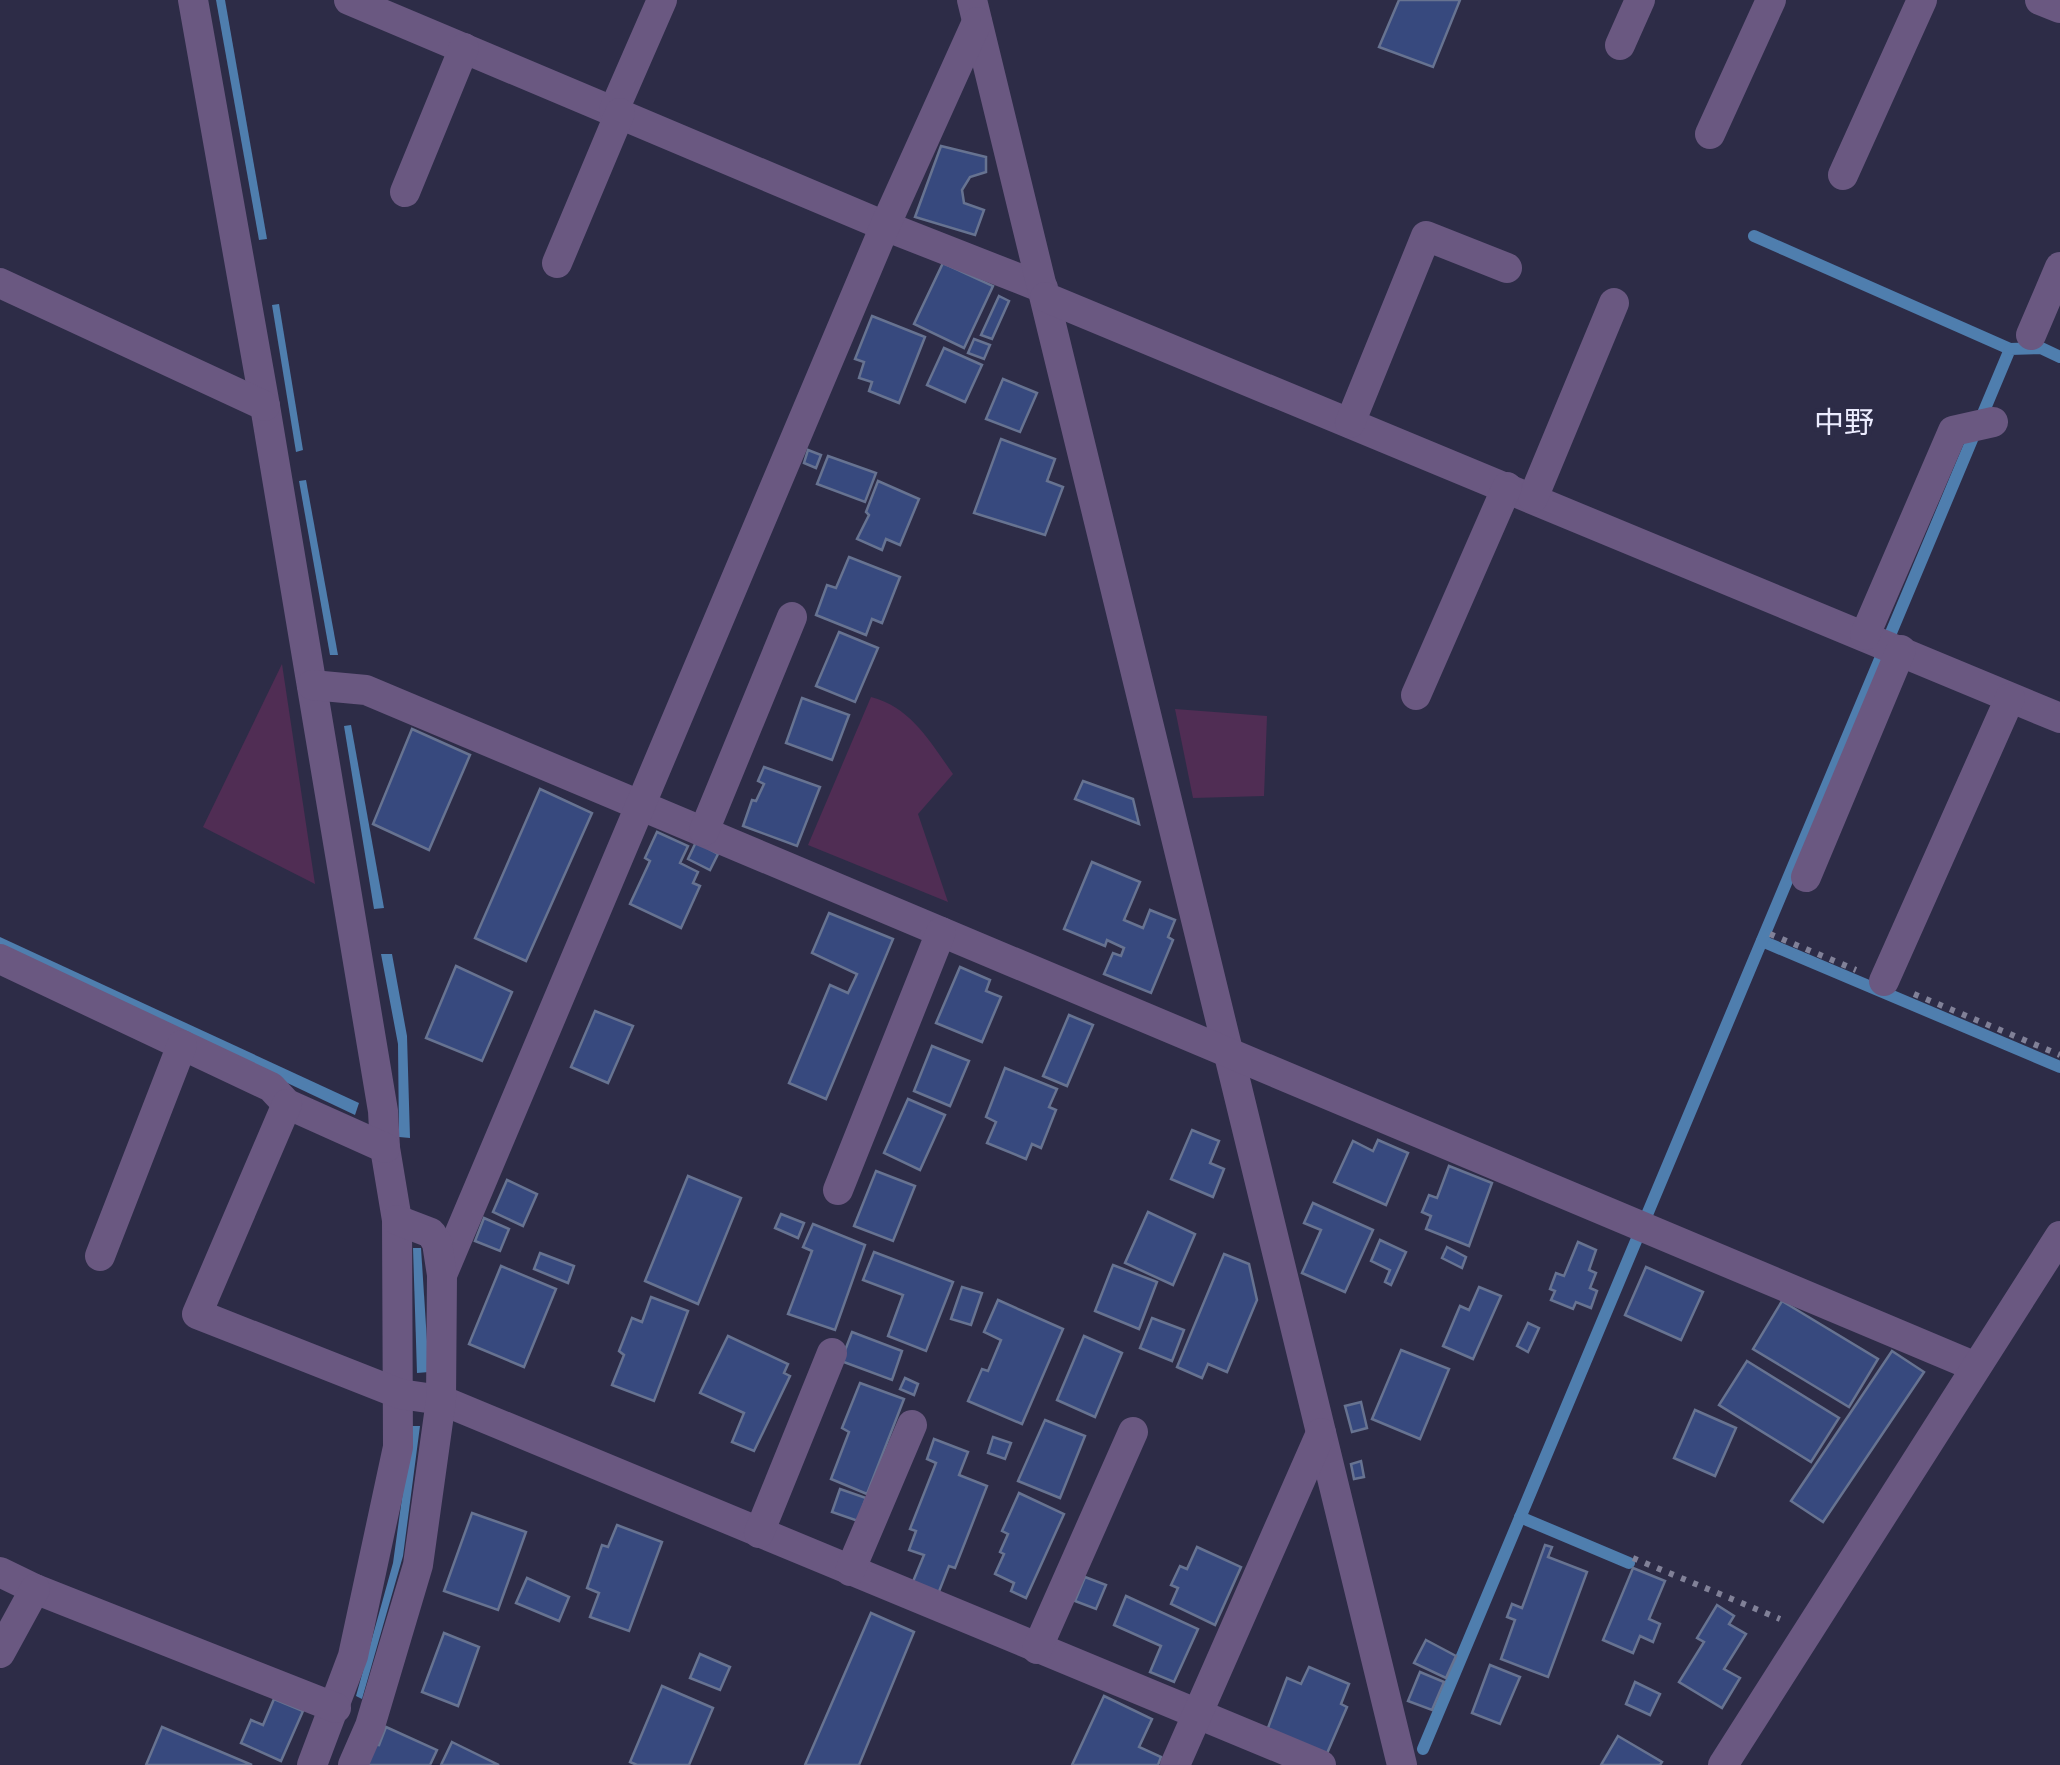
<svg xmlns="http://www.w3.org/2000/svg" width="2060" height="1765" font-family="'Fira Sans','Noto Sans JP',sans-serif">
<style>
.green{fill:#502d54}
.water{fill:#4f7eae}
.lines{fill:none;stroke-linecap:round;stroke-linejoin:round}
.stream{stroke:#4f7eae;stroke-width:12}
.building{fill:#37497e;stroke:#677391;stroke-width:2.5}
.path{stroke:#818198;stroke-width:6;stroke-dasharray:5 8;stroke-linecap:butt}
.minor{stroke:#6a5881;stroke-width:30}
.labels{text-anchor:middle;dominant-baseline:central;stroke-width:9;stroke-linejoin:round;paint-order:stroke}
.quarter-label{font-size:30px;fill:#ececfe;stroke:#2d2c47}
</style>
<rect width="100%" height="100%" fill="#2d2c47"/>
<g class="green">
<polygon points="282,664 315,884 203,827"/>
<path d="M871,697c41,11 59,45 82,77l-35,40 30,88 -140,-57z"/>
<polygon points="1175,709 1267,716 1264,796 1193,798"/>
</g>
<g class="water">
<polygon points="216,0 225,0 267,239 259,240"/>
<polygon points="279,304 303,450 296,452 272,305"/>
<polygon points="306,480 338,655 330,655 299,481"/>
<polygon points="351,725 384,908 374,909 344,726"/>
<polygon points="0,937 359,1103 355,1115 0,947"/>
<polygon points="381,954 392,954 407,1036 410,1138 399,1137 398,1044"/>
<polygon points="413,1248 421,1248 429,1372 417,1373"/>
<polygon points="412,1426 420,1426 403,1556 362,1699 356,1696 393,1563"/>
</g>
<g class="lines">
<g class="stream">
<polyline points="1754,236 2010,349"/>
<polyline points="1762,941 2060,1067"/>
<polyline points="1520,1517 1629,1563"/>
<polyline points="1423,1749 2010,349 2041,348 2060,357"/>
</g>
</g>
<g class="building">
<polygon points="1399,0 1460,0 1433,67 1379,47"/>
<polygon points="941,146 986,157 986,172 970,177 962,190 964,203 984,210 975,235 915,217"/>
<polygon points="943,263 993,286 964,348 914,324"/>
<polygon points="999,296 1009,301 992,339 981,335"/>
<polygon points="872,316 925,337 899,403 869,391 872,382 859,378 864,362 855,359"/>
<polygon points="974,339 990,345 984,359 968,353"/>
<polygon points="944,348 982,365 965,402 927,385"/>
<polygon points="1003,379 1037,393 1020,432 986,419"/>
<polygon points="1001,439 1055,459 1047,481 1063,487 1045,535 974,513"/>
<polygon points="808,450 821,455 816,468 804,463"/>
<polygon points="828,456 876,473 865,502 817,484"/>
<polygon points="878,481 919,499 900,545 886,539 882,550 857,539 869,515 866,512"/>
<polygon points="849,557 900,577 882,623 872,619 866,635 816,615 827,585 836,588"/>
<polygon points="839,632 878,648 855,702 816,686"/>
<polygon points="802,698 849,715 832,760 786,743"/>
<polygon points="412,729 470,755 429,850 373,824"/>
<polygon points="764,767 820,787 797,846 743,826 752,800 756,801 764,784 758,781"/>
<polygon points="1083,781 1133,799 1139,824 1075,799"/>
<polygon points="540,789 592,813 526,961 475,938"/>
<polygon points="657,832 688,846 680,863 698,872 693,883 700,886 681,928 630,904 650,861 645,858"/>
<polygon points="696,842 718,854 710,870 688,859"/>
<polygon points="1092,862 1140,882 1124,920 1143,928 1150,910 1175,920 1168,937 1173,940 1151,993 1104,974 1113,953 1121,956 1124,948 1107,940 1105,946 1064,929"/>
<polygon points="829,913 893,939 826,1099 789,1083 830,985 848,993 857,974 812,953"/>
<polygon points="456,966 512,992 482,1061 426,1038"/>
<polygon points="960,967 990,980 986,991 1001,997 982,1042 936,1023"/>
<polygon points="595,1011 633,1026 608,1083 571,1067"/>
<polygon points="1069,1015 1093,1025 1067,1086 1043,1076"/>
<polygon points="932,1046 969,1061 950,1106 914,1091"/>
<polygon points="1005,1068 1057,1089 1049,1107 1056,1110 1041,1148 1032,1144 1026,1159 987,1143 996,1122 986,1117"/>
<polygon points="908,1099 945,1115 920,1170 884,1153"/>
<polygon points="1192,1130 1219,1141 1210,1163 1224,1169 1213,1197 1171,1179"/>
<polygon points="1378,1140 1408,1153 1386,1205 1334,1182 1353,1141 1373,1151"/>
<polygon points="1449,1166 1492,1183 1469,1246 1426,1229 1431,1216 1422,1212 1429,1195 1437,1198"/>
<polygon points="876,1171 915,1186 893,1241 854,1226"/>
<polygon points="688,1176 741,1198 698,1304 645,1281"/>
<polygon points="507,1180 537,1194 523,1226 493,1212"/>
<polygon points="1313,1203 1373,1230 1345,1292 1302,1273 1321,1230 1304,1223"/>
<polygon points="1148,1212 1195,1234 1173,1285 1125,1263"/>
<polygon points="781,1214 804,1223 798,1238 775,1228"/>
<polygon points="484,1218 509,1229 500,1251 475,1241"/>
<polygon points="813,1224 865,1245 835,1330 788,1314 812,1251 803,1247"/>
<polygon points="1380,1240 1406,1252 1391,1285 1385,1282 1390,1270 1371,1261"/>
<polygon points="1578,1242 1596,1250 1589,1270 1596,1273 1590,1288 1597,1291 1591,1308 1576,1302 1573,1309 1551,1300 1555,1291 1550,1289 1556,1273 1564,1276"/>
<polygon points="1447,1247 1466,1257 1462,1268 1442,1258"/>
<polygon points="874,1252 953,1282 926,1351 888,1336 903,1295 863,1280"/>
<polygon points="540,1253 574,1266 568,1283 534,1269"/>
<polygon points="1224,1254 1249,1264 1257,1300 1227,1372 1208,1364 1202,1378 1177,1367"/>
<polygon points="1113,1265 1157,1282 1139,1329 1095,1311"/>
<polygon points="501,1266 556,1289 524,1367 469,1344"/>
<polygon points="1646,1267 1703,1292 1681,1340 1625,1315"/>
<polygon points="962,1287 982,1293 971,1325 951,1319"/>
<polygon points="1479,1287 1501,1296 1473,1359 1443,1346 1460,1306 1469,1310"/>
<polygon points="651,1297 688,1311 654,1401 612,1385 624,1355 619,1351 632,1318 642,1322"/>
<polygon points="998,1300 1063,1329 1022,1424 968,1401 982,1369 988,1371 1001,1340 984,1332"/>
<polygon points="1782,1301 1878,1359 1849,1407 1753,1349"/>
<polygon points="1152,1318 1184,1330 1172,1361 1140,1348"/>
<polygon points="1528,1323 1539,1328 1528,1352 1517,1346"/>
<polygon points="852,1332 902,1351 892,1380 841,1361"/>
<polygon points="728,1336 788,1364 784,1373 790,1376 754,1451 732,1442 744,1413 700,1393"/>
<polygon points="1084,1336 1122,1353 1095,1417 1057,1400"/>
<polygon points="1401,1350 1449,1369 1420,1439 1372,1419"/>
<polygon points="1892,1351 1924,1372 1823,1522 1791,1501"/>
<polygon points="1747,1361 1839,1418 1811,1462 1719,1405"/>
<polygon points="905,1378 918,1384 914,1395 900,1389"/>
<polygon points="860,1383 904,1399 867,1494 831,1479 849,1432 842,1428"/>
<polygon points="1361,1402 1367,1428 1352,1432 1345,1406"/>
<polygon points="1695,1410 1736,1428 1715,1476 1674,1458"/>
<polygon points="1045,1420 1085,1436 1060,1498 1018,1481"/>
<polygon points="993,1437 1011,1443 1005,1459 988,1453"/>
<polygon points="934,1439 968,1452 959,1475 987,1486 955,1568 949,1566 938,1594 912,1584 924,1555 909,1550 916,1531 910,1529 936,1463 927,1459"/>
<polygon points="1361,1461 1364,1477 1354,1479 1351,1464"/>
<polygon points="840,1489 866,1498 858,1521 832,1512"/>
<polygon points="1019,1493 1064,1514 1026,1598 1011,1591 1014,1583 995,1574 1004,1554 1000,1552 1008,1534 1002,1531"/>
<polygon points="472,1513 526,1532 498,1610 444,1591"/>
<polygon points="617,1525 662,1542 629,1631 590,1617 599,1593 587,1588 602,1545 608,1547"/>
<polygon points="1545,1545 1552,1547 1548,1557 1587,1572 1548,1677 1501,1659 1515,1620 1507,1617 1512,1604 1522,1608"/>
<polygon points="1197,1547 1241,1567 1215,1625 1171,1604 1178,1588 1171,1585 1180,1566 1187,1569"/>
<polygon points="1633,1568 1665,1581 1649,1619 1660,1624 1653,1642 1640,1636 1633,1653 1603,1640"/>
<polygon points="1085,1577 1106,1585 1096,1609 1075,1601"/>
<polygon points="527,1578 569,1597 559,1621 516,1603"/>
<polygon points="1126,1596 1198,1629 1174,1682 1150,1672 1161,1646 1114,1625"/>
<polygon points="1717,1605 1734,1616 1729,1624 1746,1634 1724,1669 1740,1678 1722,1708 1679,1682 1704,1642 1697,1638"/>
<polygon points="871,1613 914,1632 859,1765 805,1765"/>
<polygon points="444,1633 479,1647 458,1706 422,1692"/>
<polygon points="1426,1640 1456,1656 1446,1678 1414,1663"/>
<polygon points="700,1654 730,1667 720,1690 690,1678"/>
<polygon points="1490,1665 1520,1677 1500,1724 1472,1713"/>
<polygon points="1309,1667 1349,1684 1341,1704 1347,1707 1325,1758 1266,1733 1287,1678 1301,1684"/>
<polygon points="1420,1672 1444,1682 1432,1710 1408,1701"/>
<polygon points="1635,1682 1660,1694 1650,1715 1626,1704"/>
<polygon points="662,1686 713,1708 689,1765 637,1765 630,1762"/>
<polygon points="1104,1696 1152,1719 1139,1747 1161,1757 1158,1765 1072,1765"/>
<polygon points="274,1699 303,1711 281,1761 241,1743 251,1720 263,1725"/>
<polygon points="162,1727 252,1765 146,1765"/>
<polygon points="386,1727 437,1750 430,1765 363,1765 372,1744 379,1745"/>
<polygon points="1618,1736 1662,1762 1660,1765 1601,1765"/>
<polygon points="452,1742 499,1765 441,1765"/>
</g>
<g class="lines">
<g class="path">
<polyline points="1770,934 1856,970"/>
<polyline points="1914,994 2060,1055"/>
<polyline points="1633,1558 1780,1619"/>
</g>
<g class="minor">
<polyline points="193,0 265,406 383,1111 385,1148 397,1220 398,1447 353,1656 312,1765"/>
<polyline points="349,0 885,226 1043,288"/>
<polyline points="972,0 1402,1765"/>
<polyline points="2040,0 2060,8"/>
<polyline points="1620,45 1640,0"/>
<polyline points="614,110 662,0"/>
<polyline points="1710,134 1771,0"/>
<polyline points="1843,175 1922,0"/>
<polyline points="405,192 464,48"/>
<polyline points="557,263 620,113"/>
<polyline points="0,283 265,406"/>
<polyline points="1045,297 2060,718"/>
<polyline points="2031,335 2060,267"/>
<polyline points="1350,423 1426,236 1507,268"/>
<polyline points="1533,498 1614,303"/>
<polyline points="1865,635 1953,431 1993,422"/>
<polyline points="312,685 366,690 1976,1367"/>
<polyline points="1416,695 1507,487"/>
<polyline points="704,831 792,617"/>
<polyline points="1806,877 1901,650"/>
<polyline points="0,959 271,1087 287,1104 385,1148"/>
<polyline points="1884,981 2010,698"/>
<polyline points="287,1104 197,1314 400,1394 441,1400 1321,1765"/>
<polyline points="838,1190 941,932"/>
<polyline points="100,1256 182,1045"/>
<polyline points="442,1275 885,226 977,22"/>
<polyline points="759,1533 832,1353"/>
<polyline points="850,1571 912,1425"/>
<polyline points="0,1572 35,1589 336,1708"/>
<polyline points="1037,1649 1133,1432"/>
<polyline points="0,1653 35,1589"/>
<polyline points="353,1765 370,1726 418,1565 441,1400 442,1275 437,1243 431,1233 397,1220"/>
<polyline points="1175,1765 1321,1433"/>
<polyline points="1723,1765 2060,1236"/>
</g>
</g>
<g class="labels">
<g class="quarter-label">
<text x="1844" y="423">中野</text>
</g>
</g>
</svg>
